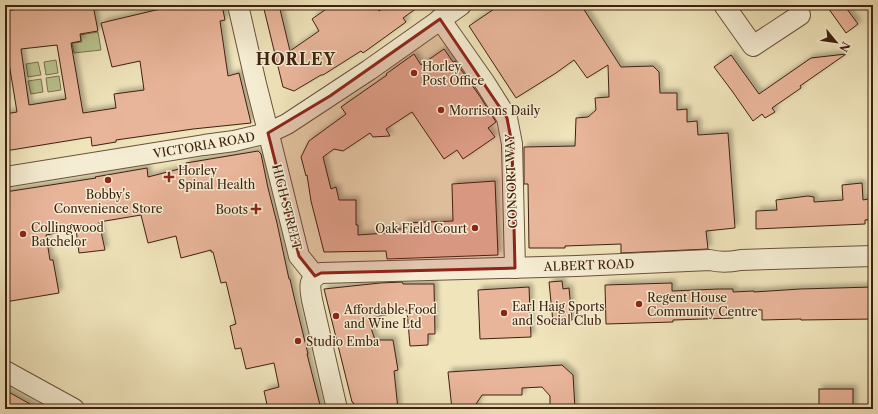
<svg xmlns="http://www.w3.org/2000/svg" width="878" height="414" font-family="'Libre Caslon Text',serif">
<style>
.green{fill:#bbc48f;stroke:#7c7250}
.building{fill:#e9b59a;stroke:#3e2110;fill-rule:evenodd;filter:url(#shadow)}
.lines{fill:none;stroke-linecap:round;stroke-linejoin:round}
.minor-casing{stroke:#6a523b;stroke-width:22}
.minor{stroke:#f5edd3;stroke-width:20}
.marked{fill:#8f2418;fill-opacity:0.2;stroke:#8f2418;stroke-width:3;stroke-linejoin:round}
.poi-dot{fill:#8f2418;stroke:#f5edd3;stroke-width:1.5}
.labels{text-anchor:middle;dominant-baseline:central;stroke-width:3;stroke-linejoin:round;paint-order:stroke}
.poi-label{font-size:12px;fill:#3e2110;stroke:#f5edd3;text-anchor:start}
.street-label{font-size:12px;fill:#3e2110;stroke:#f5edd3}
.district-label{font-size:16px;font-weight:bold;letter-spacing:1px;fill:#3e2110;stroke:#f5edd3}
</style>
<defs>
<filter id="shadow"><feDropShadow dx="3.5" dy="-3.5" stdDeviation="2" flood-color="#0004"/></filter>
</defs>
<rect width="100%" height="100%" fill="#f0e4bb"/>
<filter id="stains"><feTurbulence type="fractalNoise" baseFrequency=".005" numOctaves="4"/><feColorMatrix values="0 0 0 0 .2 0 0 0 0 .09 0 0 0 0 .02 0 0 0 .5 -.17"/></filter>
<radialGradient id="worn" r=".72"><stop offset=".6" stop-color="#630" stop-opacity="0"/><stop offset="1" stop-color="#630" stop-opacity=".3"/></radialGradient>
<g class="green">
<polygon points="98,32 101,50 74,53 72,43 82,42 80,35"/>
<polygon points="56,60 58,73 46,75 44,62"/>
<polygon points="38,62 41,75 28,77 26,64"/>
<polygon points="59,76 61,90 48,92 46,78"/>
<polygon points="41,79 43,92 31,94 28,81"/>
</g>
<g class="building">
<path d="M38,5h55l5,26 -18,3 1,7 -10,2 12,70 33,-5 -2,-14 30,-4 -4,-29 -28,6 -11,-44 55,-13 28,-5h38l3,15 -5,1 8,55 11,-3 12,50 -58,6 -77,11v2l-24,4 -1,-9 -86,14v-37l12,-2 -10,-61 -2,1v-41l33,-5zM57,45l9,54 -37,6 -8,-56z"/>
<polygon points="263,5 279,5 290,51 319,31 312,19 332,5 375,5 379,11 387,5 421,5 403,18 406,22 363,53 361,51 323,75 321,75 294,91 283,87"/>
<polygon points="500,5 581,5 621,67 653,66 659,72 660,93 677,93 677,110 687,109 687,122 697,121 698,135 728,133 735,228 706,231 708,249 621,253 621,244 565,246 565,248 529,248 528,184 524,184 524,147 575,146 576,118 588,117 596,110 595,98 609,97 608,65 587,78 574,60 556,73 516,98 469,26"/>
<polygon points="826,5 844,5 858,24 846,33"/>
<polygon points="444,49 453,62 455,61 481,98 496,122 488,128 495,137 463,159 457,150 444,159 412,112 386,129 390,136 373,137 370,133 343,151 334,149 323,157 331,189 336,187 339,200 356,200 356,225 358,225 358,235 386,233 386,229 403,229 403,223 453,221 452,184 495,181 498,255 387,259 386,251 324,252 311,201 307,175 306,176 301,157 309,141 346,114 341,107 387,75 386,74 414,54 421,65"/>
<polygon points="846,54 800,86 801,88 772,108 775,112 765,118 762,114 753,121 732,91 714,67 731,55 759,94 811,58"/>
<polygon points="258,151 261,154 268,188 277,223 289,279 290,279 295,301 308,354 307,354 321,409 268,409 264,391 279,387 274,363 246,369 241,348 235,349 230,326 236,324 226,282 221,283 213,252 211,252 211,250 181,258 176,236 148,243 141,215 99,222 105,250 79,253 76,229 46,235 50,260 53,260 59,293 5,302 5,192 96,178 95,177 147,168 148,177 187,167 186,163"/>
<polygon points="862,183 863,200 873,198 873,219 865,220 865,224 756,229 756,211 777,210 776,200 808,196 814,197 814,202 843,200 842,185"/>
<polygon points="562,281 563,289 569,288 572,320 553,322 549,282"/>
<polygon points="402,282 403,284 434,284 435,334 428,334 428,345 410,346 407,310 368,319 375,340 393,340 398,370 394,371 398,409 355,409 353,402 352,402 324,289 380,283"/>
<polygon points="672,283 672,291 719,289 733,289 733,292 754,291 754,292 800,289 873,287 873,319 801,320 801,319 762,320 762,310 749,309 733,309 733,318 673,320 673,322 606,324 605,285"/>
<polygon points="529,287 531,337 480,339 478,290"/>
<polygon points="562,365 573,375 575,409 550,409 550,396 542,387 522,388 522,395 482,395 476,404 477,409 452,409 448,372"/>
<rect x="819" y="389" width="34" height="20"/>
<polygon points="5,390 39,409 5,409"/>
</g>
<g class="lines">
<defs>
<g id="minor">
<polyline points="238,5 256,84 273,151 299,256 315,276"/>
<polyline points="724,5 753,46 800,15"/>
<polyline points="440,19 485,83 507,118 512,144 515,268"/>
<polyline points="5,177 204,145 234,141 268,133 287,124 369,70 461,5"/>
<polyline points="5,371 74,409"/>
<path d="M337,409l-25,-109c-2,-13 -5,-20 9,-27l256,-7 133,-6c11,3 20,2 31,0l132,-4"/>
</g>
</defs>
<use href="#minor" class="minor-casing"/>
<use href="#minor" class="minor"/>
</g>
<path class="marked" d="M440,19l67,99 5,26 3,124 -194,5 -6,3 -16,-20 -31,-123 62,-37z"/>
<g class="poi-dot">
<circle cx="414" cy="73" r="4"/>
<circle cx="441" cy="110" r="4"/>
<path d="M167 171h4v4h4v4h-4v4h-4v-4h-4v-4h4z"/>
<circle cx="108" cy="180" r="4"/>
<path d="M254 203h4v4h4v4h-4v4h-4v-4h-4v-4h4z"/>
<circle cx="475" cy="228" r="4"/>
<circle cx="23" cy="234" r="4"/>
<circle cx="639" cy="304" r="4"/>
<circle cx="504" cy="313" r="4"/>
<circle cx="336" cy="316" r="4"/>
<circle cx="298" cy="341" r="4"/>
</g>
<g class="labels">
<g class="poi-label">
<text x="422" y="66">Horley<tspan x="422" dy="14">Post Office</tspan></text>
<text x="449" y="110">Morrisons Daily</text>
<text x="178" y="170">Horley<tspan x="178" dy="14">Spinal Health</tspan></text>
<text x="108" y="194" text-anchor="middle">Bobby's<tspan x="108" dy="14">Convenience Store</tspan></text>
<text x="248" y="209" text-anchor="end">Boots</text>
<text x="31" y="227">Collingwood<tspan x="31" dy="14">Batchelor</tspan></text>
<text x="467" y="228" text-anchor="end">Oak Field Court</text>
<text x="647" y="297">Regent House<tspan x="647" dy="14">Community Centre</tspan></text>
<text x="512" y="306">Earl Haig Sports<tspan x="512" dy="14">and Social Club</tspan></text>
<text x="344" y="309">Affordable Food<tspan x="344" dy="14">and Wine Ltd</tspan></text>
<text x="306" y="341">Studio Emba</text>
</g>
<g class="street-label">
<text transform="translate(204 145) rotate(-10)">VICTORIA ROAD</text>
<text transform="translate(511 181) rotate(-92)">CONSORT WAY</text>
<text transform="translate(287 207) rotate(76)">HIGH STREET</text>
<text transform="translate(589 265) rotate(-2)">ALBERT ROAD</text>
</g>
<g class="district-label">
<text x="296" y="59">HORLEY</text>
</g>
</g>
<rect width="878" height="414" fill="none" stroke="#f0e4bb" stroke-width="20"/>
<rect x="6" y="6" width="866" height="402" fill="none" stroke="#3e2110" stroke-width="2"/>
<rect x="10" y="10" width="858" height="394" fill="none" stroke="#3e2110"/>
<g transform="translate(836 42) rotate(119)" stroke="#f5edd3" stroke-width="3" paint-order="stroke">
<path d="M0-3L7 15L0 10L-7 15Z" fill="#3e2110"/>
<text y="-6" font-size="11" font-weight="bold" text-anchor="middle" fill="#3e2110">N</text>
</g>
<rect width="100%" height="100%" filter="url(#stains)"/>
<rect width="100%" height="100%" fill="url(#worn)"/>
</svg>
